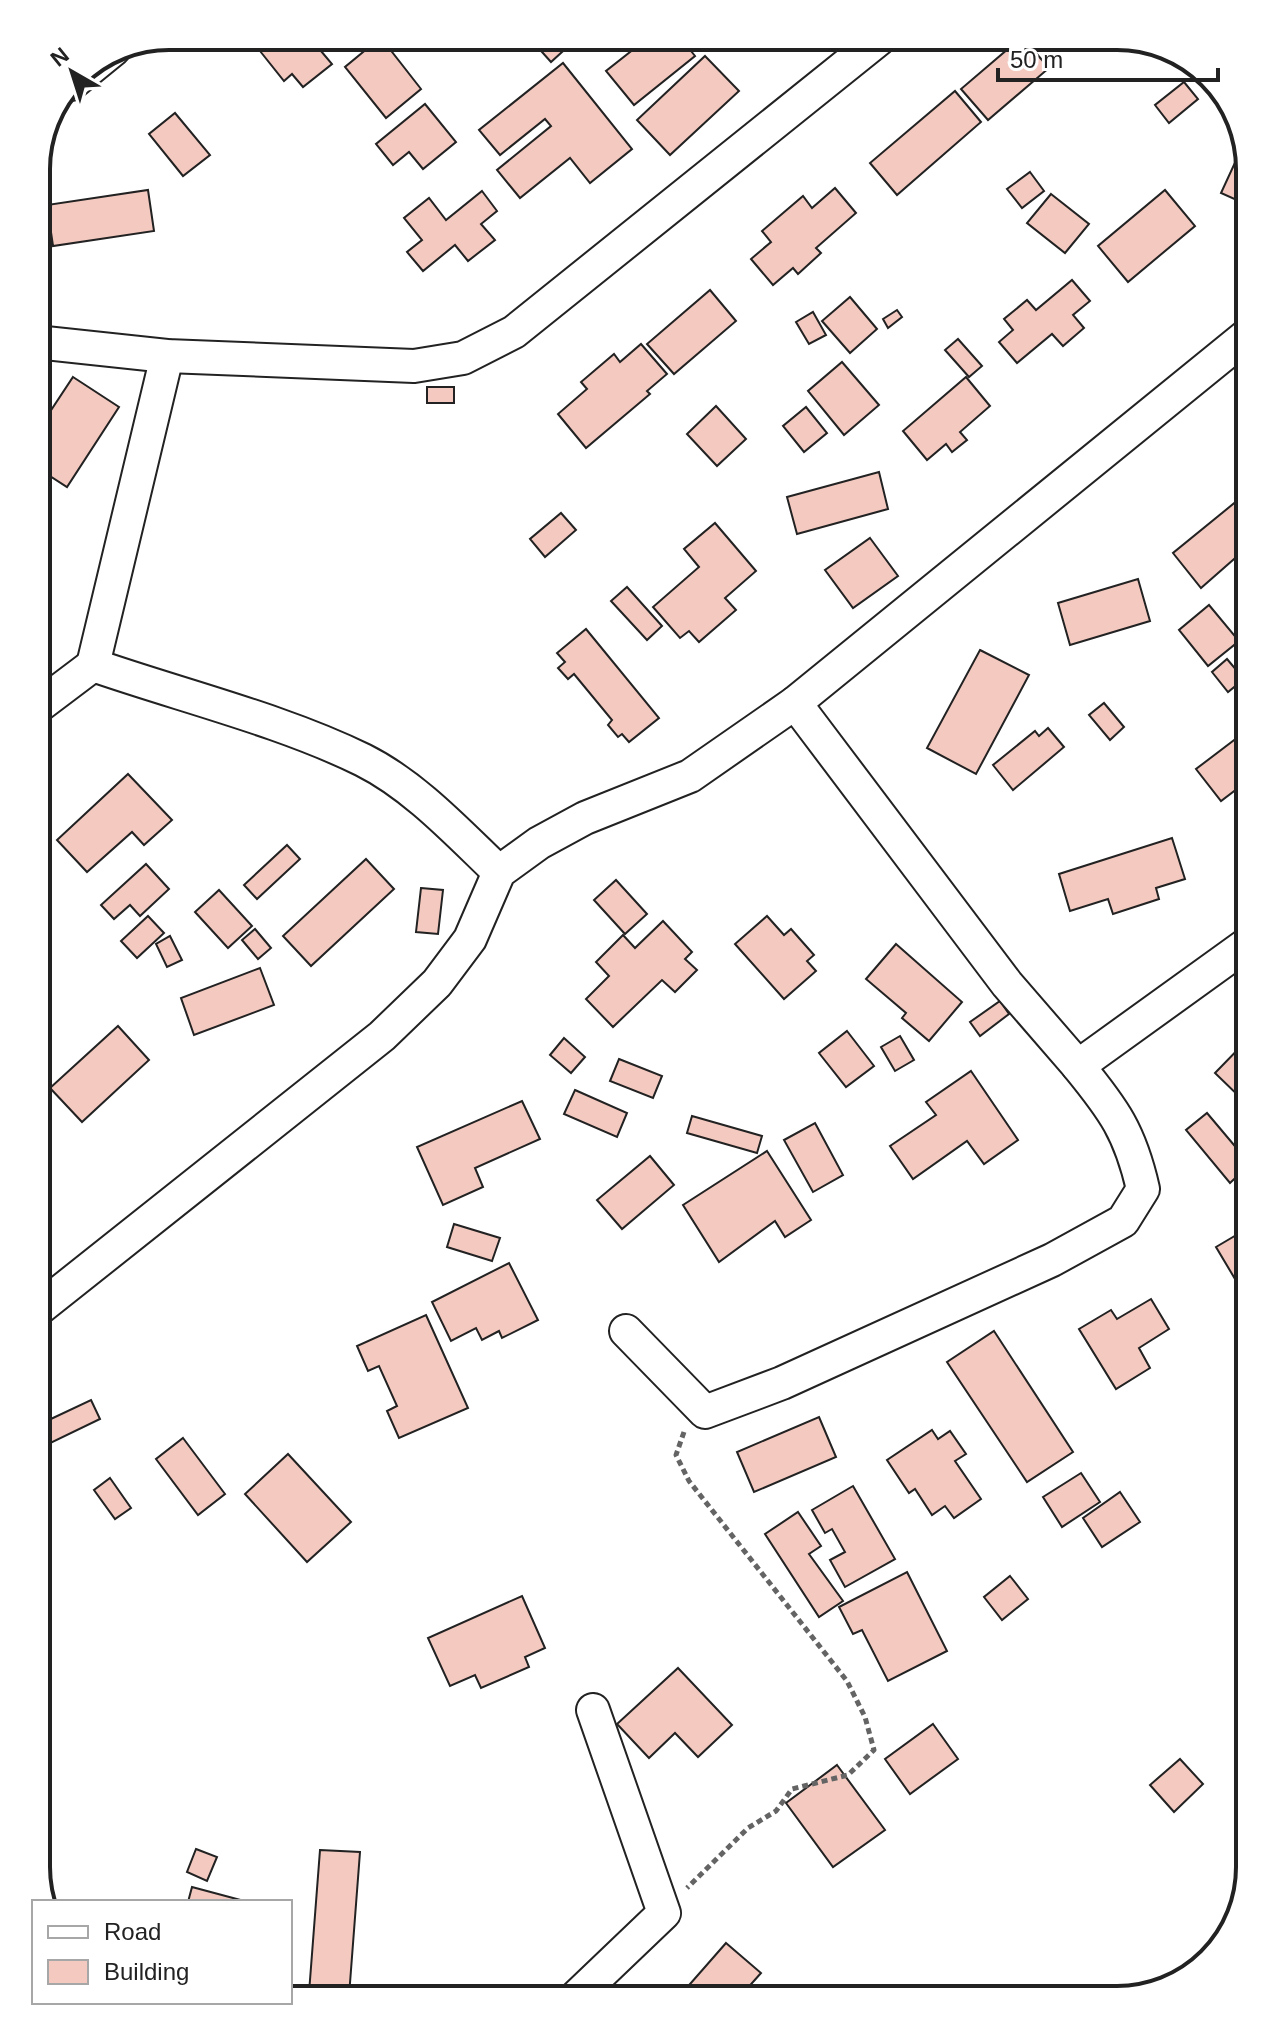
<svg xmlns="http://www.w3.org/2000/svg" width="1286" height="2036" font-family="Helvetica,sans-serif">
<style>
.building{fill:#f3c9c0;stroke:#222;stroke-width:2}
.lines{fill:none;stroke-linecap:round;stroke-linejoin:round}
.minor-casing{stroke:#222;stroke-width:36}
.path{stroke:#646464;stroke-width:5;stroke-dasharray:6 4;stroke-linecap:butt}
.minor{stroke:#fff;stroke-width:32}
.rim{fill:none;stroke:#222;stroke-width:4}
</style>
<rect width="100%" height="100%" fill="#fff"/>
<g class="building">
<polygon points="1022,37 1049,68 988,120 961,89"/>
<polygon points="644,41 683,41 695,56 634,105 606,71"/>
<polygon points="533,42 573,42 551,62"/>
<polygon points="374,43 385,43 421,89 386,118 345,67"/>
<polygon points="329,44 321,51 332,64 303,87 292,74 284,81 260,51 267,45"/>
<polygon points="705,56 739,91 670,155 637,120"/>
<polygon points="563,63 632,149 590,183 570,158 520,198 497,170 551,126 545,119 500,155 479,130"/>
<polygon points="1184,82 1198,99 1169,123 1155,105"/>
<polygon points="955,91 981,122 897,195 870,163"/>
<polygon points="425,104 456,142 423,169 409,152 393,165 376,144"/>
<polygon points="175,113 210,155 183,176 149,134"/>
<polygon points="1244,143 1250,169 1250,206 1221,193"/>
<polygon points="1030,172 1044,191 1022,208 1007,189"/>
<polygon points="835,188 856,213 816,248 821,253 798,274 793,268 773,285 751,259 771,242 762,231 803,196 812,208"/>
<polygon points="148,190 154,231 53,246 47,205"/>
<polygon points="1165,190 1195,226 1128,282 1098,246"/>
<polygon points="482,191 497,211 481,224 495,240 468,261 455,245 423,271 407,252 422,240 404,218 429,198 446,220"/>
<polygon points="1051,194 1089,224 1065,253 1027,223"/>
<polygon points="1072,280 1090,301 1073,315 1084,328 1063,346 1052,334 1017,363 999,342 1013,330 1004,319 1027,300 1036,310"/>
<polygon points="710,290 736,321 674,374 647,344"/>
<polygon points="850,297 877,329 850,353 822,321"/>
<polygon points="897,310 902,317 888,328 883,319"/>
<polygon points="813,312 826,335 809,344 796,322"/>
<polygon points="958,339 982,366 969,377 945,350"/>
<polygon points="641,344 667,374 647,391 650,394 586,448 558,414 587,389 581,382 614,354 620,362"/>
<polygon points="842,362 879,405 844,435 808,391"/>
<polygon points="73,377 119,407 67,487 36,467 36,433"/>
<polygon points="966,377 990,406 960,432 967,440 952,452 946,444 927,460 903,431"/>
<rect x="427" y="387" width="27" height="16"/>
<polygon points="716,406 746,439 717,466 687,434"/>
<polygon points="806,407 827,433 804,452 783,426"/>
<polygon points="879,472 888,509 797,534 787,497"/>
<polygon points="1238,500 1250,515 1250,545 1201,588 1173,553"/>
<polygon points="561,513 576,530 545,557 530,539"/>
<polygon points="715,523 756,571 725,598 736,610 699,642 689,631 680,638 653,607 699,567 684,549"/>
<polygon points="870,538 898,576 853,608 825,570"/>
<polygon points="1138,579 1150,621 1070,645 1058,603"/>
<polygon points="627,587 662,626 647,640 611,601"/>
<polygon points="1209,605 1239,641 1208,666 1179,630"/>
<polygon points="586,629 659,718 629,742 622,734 618,737 608,725 612,720 574,674 568,679 558,668 565,662 557,653"/>
<polygon points="980,650 1029,675 976,774 927,748"/>
<polygon points="1227,659 1244,679 1228,692 1212,672"/>
<polygon points="1104,703 1124,727 1110,740 1089,715"/>
<polygon points="1048,728 1064,747 1013,790 993,765 1035,731 1039,736"/>
<polygon points="1250,728 1250,779 1221,801 1196,769"/>
<polygon points="128,774 172,820 144,845 132,832 87,872 57,840"/>
<polygon points="1172,838 1185,879 1156,888 1159,899 1113,914 1108,899 1070,911 1059,874"/>
<polygon points="287,845 300,859 257,899 244,885"/>
<polygon points="366,859 394,889 311,966 283,936"/>
<polygon points="146,864 169,889 140,916 130,905 114,919 101,905"/>
<polygon points="616,880 647,914 625,934 594,900"/>
<polygon points="421,888 443,890 438,934 416,932"/>
<polygon points="219,890 252,926 228,948 195,912"/>
<polygon points="148,916 164,933 137,958 121,941"/>
<polygon points="767,916 784,935 791,929 814,955 807,961 816,971 784,999 735,944"/>
<polygon points="663,921 692,952 685,959 697,970 675,992 662,980 613,1027 586,999 609,976 596,962 623,935 635,948"/>
<polygon points="255,929 271,948 258,959 242,940"/>
<polygon points="170,936 182,960 167,967 156,944"/>
<polygon points="896,944 962,1002 929,1041 902,1018 906,1013 866,979"/>
<polygon points="260,968 274,1005 194,1035 181,998"/>
<polygon points="1000,1001 1009,1014 980,1036 970,1022"/>
<polygon points="118,1026 149,1060 82,1122 50,1088"/>
<polygon points="847,1031 874,1066 846,1087 819,1053"/>
<polygon points="900,1036 914,1060 895,1071 881,1047"/>
<polygon points="1250,1037 1250,1107 1215,1073"/>
<polygon points="564,1038 585,1057 571,1073 550,1055"/>
<polygon points="619,1059 662,1076 653,1098 610,1081"/>
<polygon points="971,1071 1018,1140 984,1164 967,1141 913,1179 890,1146 936,1115 926,1102"/>
<polygon points="575,1090 627,1113 617,1137 564,1114"/>
<polygon points="522,1101 540,1139 475,1168 483,1187 443,1205 417,1147"/>
<polygon points="1207,1113 1250,1164 1230,1183 1186,1130"/>
<polygon points="692,1116 762,1136 757,1153 687,1133"/>
<polygon points="815,1123 843,1175 813,1192 784,1140"/>
<polygon points="767,1151 811,1220 785,1237 775,1221 719,1262 683,1205"/>
<polygon points="650,1156 674,1185 622,1229 597,1200"/>
<polygon points="454,1224 500,1238 492,1261 447,1247"/>
<polygon points="1250,1227 1250,1276 1238,1284 1216,1247"/>
<polygon points="509,1263 538,1320 502,1338 499,1331 482,1340 476,1328 451,1341 432,1302"/>
<polygon points="1151,1299 1169,1329 1139,1348 1150,1368 1116,1389 1079,1329 1111,1310 1117,1319"/>
<polygon points="426,1315 468,1408 399,1438 387,1411 397,1406 379,1366 368,1371 357,1346"/>
<polygon points="994,1331 1073,1452 1027,1482 947,1362"/>
<polygon points="91,1400 100,1419 36,1450 36,1426"/>
<polygon points="819,1417 836,1457 754,1492 737,1452"/>
<polygon points="932,1430 938,1439 950,1431 966,1454 955,1461 981,1499 954,1518 945,1506 932,1515 915,1489 909,1493 887,1460"/>
<polygon points="183,1438 225,1494 198,1515 156,1459"/>
<polygon points="288,1454 351,1522 307,1562 245,1494"/>
<polygon points="1081,1473 1100,1502 1062,1527 1043,1497"/>
<polygon points="110,1478 131,1508 115,1519 94,1490"/>
<polygon points="853,1486 895,1559 845,1587 830,1560 845,1552 832,1529 825,1533 812,1510"/>
<polygon points="1120,1492 1140,1522 1102,1547 1083,1518"/>
<polygon points="798,1512 821,1546 809,1554 843,1601 819,1617 765,1534"/>
<polygon points="907,1572 947,1651 888,1681 862,1630 853,1634 839,1607"/>
<polygon points="1010,1576 1028,1599 1002,1620 984,1597"/>
<polygon points="522,1596 545,1648 525,1657 529,1667 481,1688 475,1675 450,1686 428,1638"/>
<polygon points="678,1668 732,1725 698,1757 675,1733 649,1758 617,1724"/>
<polygon points="933,1724 958,1759 910,1794 885,1759"/>
<polygon points="1180,1759 1203,1784 1174,1812 1150,1785"/>
<polygon points="837,1765 885,1830 833,1867 786,1803"/>
<polygon points="196,1849 217,1857 207,1881 187,1872"/>
<polygon points="320,1850 360,1852 349,1996 309,1993"/>
<polygon points="192,1887 248,1902 188,1902"/>
<polygon points="726,1943 761,1973 737,2000 676,2000"/>
</g>
<g class="lines">
<defs>
<g id="minor">
<polyline points="71,84 114,49"/>
<polyline points="36,342 167,356 414,366 463,358 514,332 879,39"/>
<polyline points="93,665 167,356"/>
<path d="M36,708l57,-43c86,30 189,55 270,95 52,26 95,73 136,112"/>
<polyline points="1250,942 1078,1066 1007,984 795,703 1250,333"/>
<polyline points="36,1311 382,1036 437,983 470,939 499,872 539,843 585,818 690,776 795,703"/>
<path d="M626,1331l79,81 77,-29 270,-123 71,-39 20,-32c-13,-57 -29,-79 -65,-123"/>
<polyline points="573,2000 664,1913 593,1710"/>
</g>
</defs>
<use href="#minor" class="minor-casing"/>
<polyline class="path" points="684,1432 676,1455 689,1481 847,1681 865,1717 874,1750 848,1775 792,1789 776,1811 748,1828 687,1888"/>
<use href="#minor" class="minor"/>
</g>
<path d="M0 0H1286V2036H0ZM169 50H1117A119 119 0 0 1 1236 169V1867A119 119 0 0 1 1117 1986H169A119 119 0 0 1 50 1867V169A119 119 0 0 1 169 50Z" fill="#fff" fill-rule="evenodd"/>
<path class="rim" d="M169 50H1117A119 119 0 0 1 1236 169V1867A119 119 0 0 1 1117 1986H169A119 119 0 0 1 50 1867V169A119 119 0 0 1 169 50Z"/>
<rect x="32" y="1900" width="260" height="104" fill="#ffffff" stroke="#a7a7a7" stroke-width="2"/>
<rect x="48" y="1926" width="40" height="12" fill="#ffffff" stroke="#a7a7a7" stroke-width="2"/>
<text x="104" y="1940" font-size="24" fill="#222222">Road</text>
<rect x="48" y="1960" width="40" height="24" fill="#f3c9c0" stroke="#a7a7a7" stroke-width="2"/>
<text x="104" y="1980" font-size="24" fill="#222222">Building</text>
<g transform="translate(72 72) rotate(321)" stroke="#ffffff" stroke-width="6" paint-order="stroke">
<path d="M0-6L14 30L0 20L-14 30Z" fill="#222222"/>
<text y="-12" font-size="22" font-weight="bold" text-anchor="middle" fill="#222222">N</text>
</g>
<path d="M998 68v12h220v-12" fill="none" stroke="#222222" stroke-width="4"/>
<text x="1010" y="68" font-size="24" fill="#222222" stroke="#ffffff" stroke-width="6" paint-order="stroke">50 m</text>
</svg>
